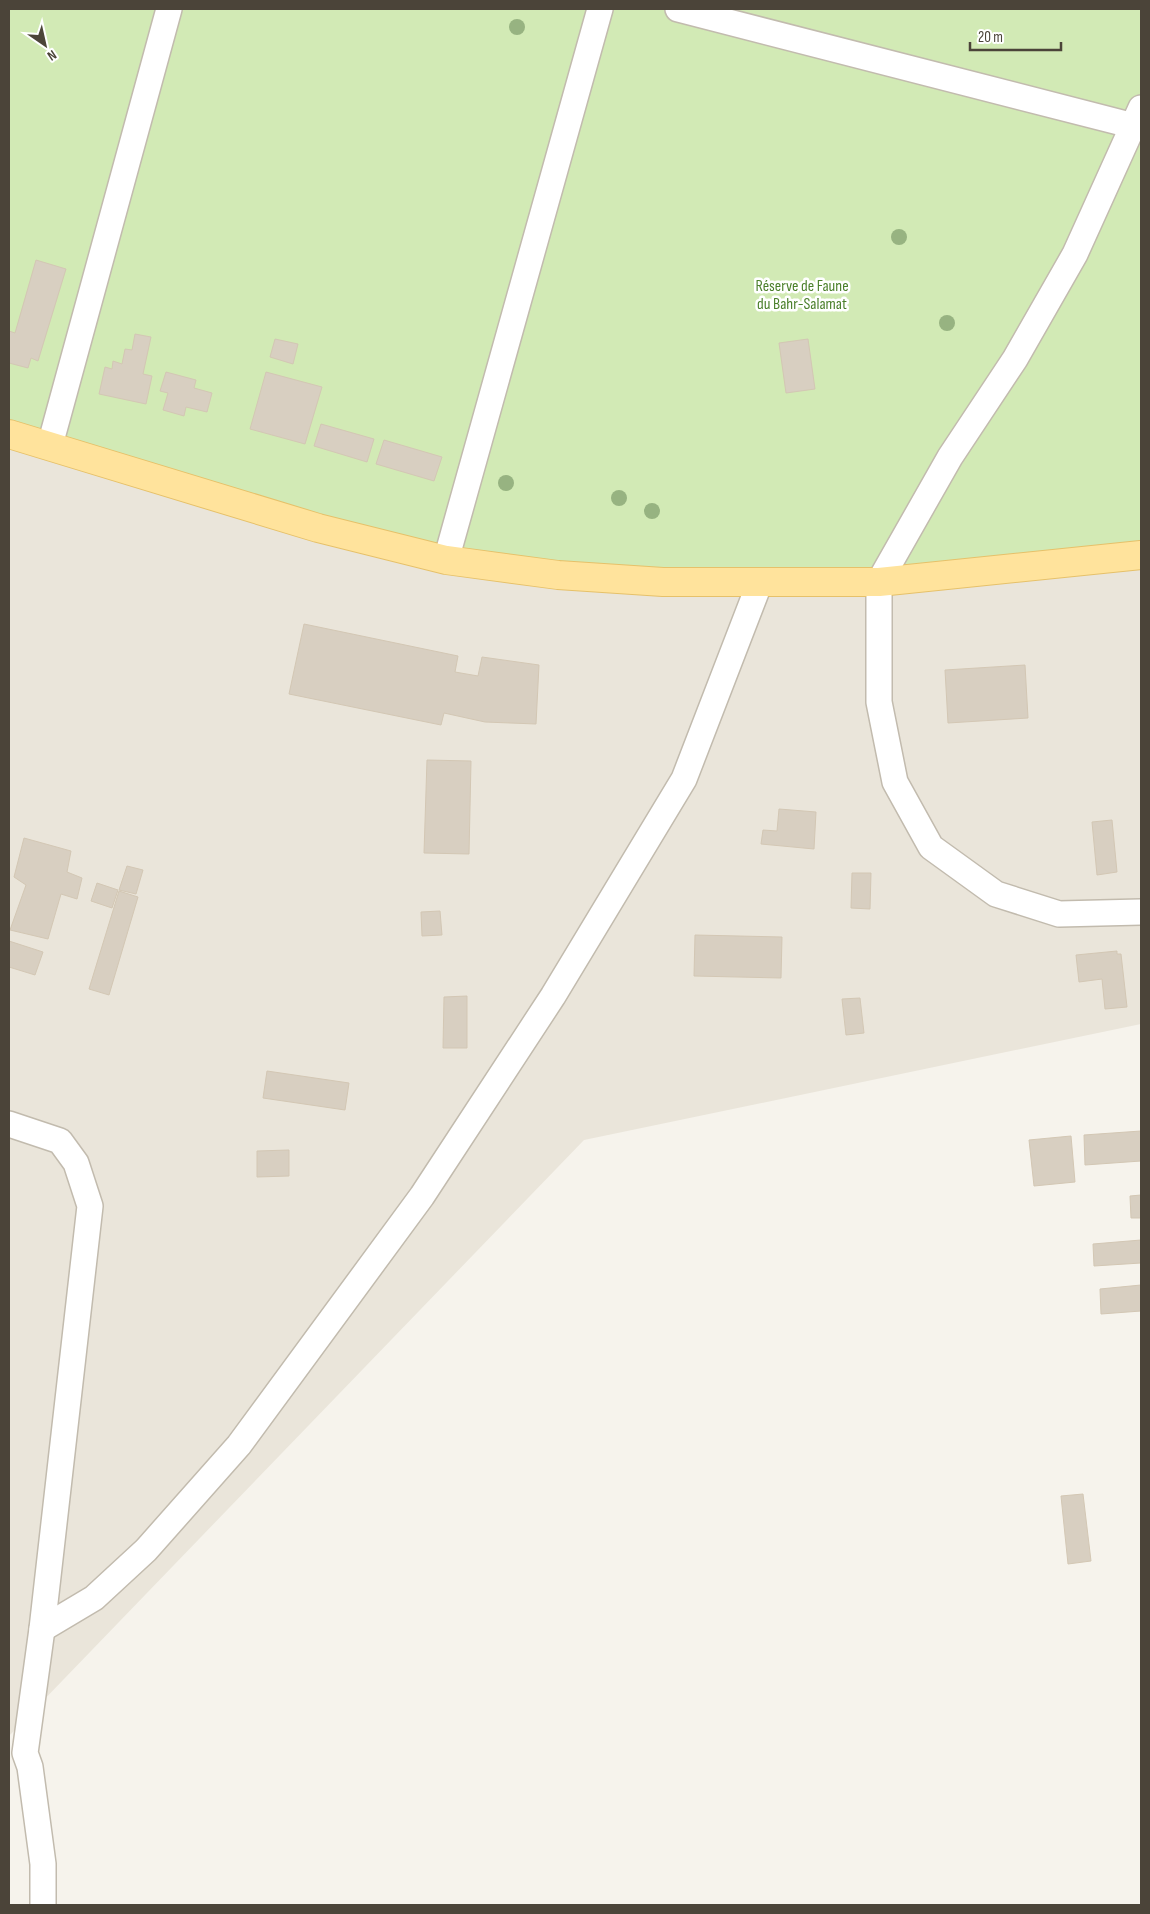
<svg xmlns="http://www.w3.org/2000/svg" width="1150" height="1914" font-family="'Sofia Sans Condensed',sans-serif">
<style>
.residential{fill:#eae5da}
.green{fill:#d2eab5}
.building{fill:#d8cfc1;stroke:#d3c7b4}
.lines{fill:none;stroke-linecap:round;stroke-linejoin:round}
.street-casing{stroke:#c2bbae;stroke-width:28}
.primary-casing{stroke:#e6c16a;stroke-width:30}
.street{stroke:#fff;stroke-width:25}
.primary{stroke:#ffe39c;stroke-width:28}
.tree{fill:#97b381}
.labels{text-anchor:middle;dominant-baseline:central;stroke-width:5;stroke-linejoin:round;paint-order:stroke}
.park-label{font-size:16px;fill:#4a7f2a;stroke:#fff}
</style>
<rect width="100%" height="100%" fill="#f6f3ec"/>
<polygon class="residential" points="9,9 1141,9 1141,1024 584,1140 9,1736"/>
<polygon class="green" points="9,9 1141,9 1141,555 879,582 446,560 9,434"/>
<g class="building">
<polygon points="36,260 66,269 38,361 31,358 28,368 9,363 9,331 15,333"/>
<polygon points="135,334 151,337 143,374 152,376 146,404 99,394 105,367 112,369 113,361 122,364 125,349 132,350"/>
<polygon points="275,339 298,344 293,364 270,357"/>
<polygon points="808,339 815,389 786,393 779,343"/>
<polygon points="166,372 196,380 194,388 212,393 207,412 186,407 184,416 163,410 168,393 160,391"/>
<polygon points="266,372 322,387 305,444 250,429"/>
<polygon points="321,424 374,439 367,462 314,446"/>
<polygon points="384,440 442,457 434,481 376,464"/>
<polygon points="304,624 458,656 455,672 478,676 482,657 539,665 536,724 485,722 444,713 441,725 289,694"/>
<polygon points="1025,665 1028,718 948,723 945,670"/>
<polygon points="427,760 471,761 469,854 424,853"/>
<polygon points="779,809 816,812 814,849 761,844 763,830 777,831"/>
<polygon points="1112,820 1117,872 1097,875 1092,822"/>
<polygon points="24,838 71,851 67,872 82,878 77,899 61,894 48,939 10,930 26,885 14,877"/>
<polygon points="127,866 143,870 136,894 119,890"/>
<polygon points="852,873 871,873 870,909 851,908"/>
<polygon points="97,883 118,890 112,908 91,901"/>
<polygon points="119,891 138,897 109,995 89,989"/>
<polygon points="440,911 442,935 422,936 421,912"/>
<polygon points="695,935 782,937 781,978 694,976"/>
<polygon points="9,941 43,952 35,975 9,967"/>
<polygon points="1117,951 1117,954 1121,954 1127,1007 1105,1009 1102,979 1079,982 1076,955"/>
<polygon points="467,996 467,1048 443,1048 444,997"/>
<polygon points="860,998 864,1033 846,1035 842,999"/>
<polygon points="267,1071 349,1083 345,1110 263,1098"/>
<polygon points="1141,1131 1141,1161 1085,1165 1084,1135"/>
<polygon points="1071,1136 1075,1182 1034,1186 1029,1140"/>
<polygon points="289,1150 289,1176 257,1177 257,1151"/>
<polygon points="1141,1195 1141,1218 1131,1218 1130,1196"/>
<polygon points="1141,1240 1141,1263 1094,1266 1093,1244"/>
<polygon points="1141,1285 1141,1311 1101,1314 1100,1289"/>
<polygon points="1083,1494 1091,1561 1068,1564 1061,1496"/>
</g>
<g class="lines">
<defs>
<g id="street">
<polyline points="678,9 1134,126"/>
<polyline points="1141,108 1075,254 1015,359 950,457 879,582 879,702 895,782 931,847 996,894 1059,914 1141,912"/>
<polyline points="50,445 169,9"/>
<polyline points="446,560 600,9"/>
<polyline points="9,1124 60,1141 76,1163 90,1206 42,1629 25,1753 30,1767 43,1864 43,1905"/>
<polyline points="42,1629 94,1598 146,1550 239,1445 422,1196 553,996 684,779 760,582"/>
</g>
<polyline id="primary" points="9,434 318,528 446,560 558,575 663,582 879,582 1141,555"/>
</defs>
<use href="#street" class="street-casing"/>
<use href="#primary" class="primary-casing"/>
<use href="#street" class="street"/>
<use href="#primary" class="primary"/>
</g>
<g class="tree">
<circle cx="517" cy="27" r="8"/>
<circle cx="899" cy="237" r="8"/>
<circle cx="947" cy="323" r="8"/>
<circle cx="506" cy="483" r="8"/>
<circle cx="619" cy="498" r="8"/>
<circle cx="652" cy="511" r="8"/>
</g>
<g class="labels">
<g class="park-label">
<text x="802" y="286">Réserve de Faune<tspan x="802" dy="18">du Bahr-Salamat</tspan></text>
</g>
</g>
<rect width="1150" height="1914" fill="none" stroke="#4b4439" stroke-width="20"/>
<g transform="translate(45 45) rotate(146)" stroke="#ffffff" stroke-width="4" paint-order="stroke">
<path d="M0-4L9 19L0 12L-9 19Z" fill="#4b4439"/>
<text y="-8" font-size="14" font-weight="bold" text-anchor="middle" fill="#4b4439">N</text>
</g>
<path d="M970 42v8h91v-8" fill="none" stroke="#4b4439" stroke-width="2.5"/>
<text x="978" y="42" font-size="15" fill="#4b4439" stroke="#ffffff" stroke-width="4" paint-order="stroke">20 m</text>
</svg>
